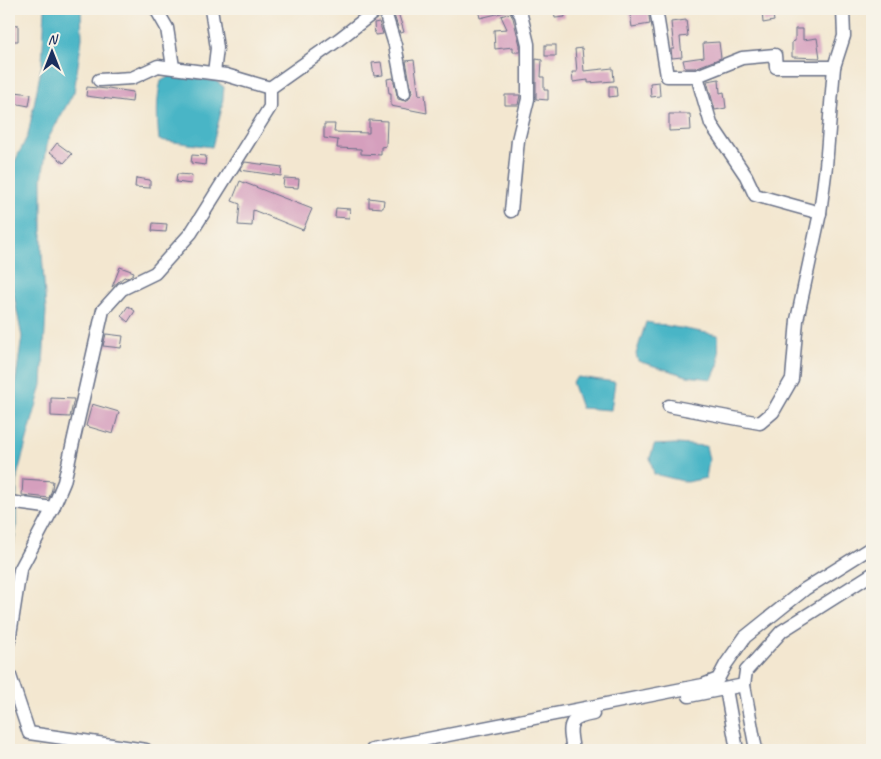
<svg xmlns="http://www.w3.org/2000/svg" width="881" height="759" font-family="Caveat,sans-serif">
<style>
.water{fill:#49b5c6;stroke:#327292}
.building{fill:#d59fbd}
.lines{fill:none;stroke-linecap:round;stroke-linejoin:round}
.minor-casing{stroke:#676f86;stroke-width:15}
.minor{stroke:#fff;stroke-width:12}
</style>
<rect width="100%" height="100%" fill="#f7f3e8"/>
<filter id="ink" filterUnits="userSpaceOnUse"><feTurbulence type="fractalNoise" baseFrequency=".02" numOctaves="2"/><feDisplacementMap in="SourceGraphic" scale="10" xChannelSelector="R" yChannelSelector="G"/><feConvolveMatrix kernelMatrix="1 2 1 2 8 2 1 2 1" color-interpolation-filters="sRGB"/></filter>
<filter id="wash" filterUnits="userSpaceOnUse"><feTurbulence type="fractalNoise" baseFrequency=".0096" numOctaves="4" result="noise"/><feDisplacementMap in="SourceGraphic" scale="20" xChannelSelector="R" yChannelSelector="G"/><feGaussianBlur stdDeviation="1.12" result="paint"/><feColorMatrix in="noise" values="0 0 0 0 0 0 0 0 0 0 0 0 0 0 0 0 0 1.4 0 .05"/><feComposite in="paint" operator="in"/></filter>
<g filter="url(#wash)">
<rect width="100%" height="100%" fill="#f3e7d0"/>
<g class="water">
<polygon points="45,9 81,9 82,38 74,92 48,139 42,179 42,253 46,311 42,385 17,476 16,530 9,574 9,426 22,337 10,275 9,173 28,135 42,64"/>
<path d="M172,75l44,6 8,6 -2,21 -10,39 -53,-7c-2,-20 -3,-40 2,-59z"/>
<polygon points="646,322 718,335 719,363 712,379 687,376 638,361 636,354"/>
<polygon points="578,377 615,382 611,410 581,408 572,382"/>
<polygon points="676,444 706,446 709,460 706,478 687,482 654,474 650,458 654,445"/>
</g>
<g id="blocks">
<g class="building">
<polygon points="392,9 397,9 404,32 400,33"/>
<polygon points="478,9 509,9 509,11 480,18"/>
<polygon points="554,9 564,9 565,17 555,18"/>
<polygon points="629,9 648,9 650,24 632,27"/>
<polygon points="762,9 772,9 774,21 763,23"/>
<polygon points="510,13 513,18 520,45 520,52 513,52 513,47 495,49 494,30 507,29 501,16"/>
<polygon points="686,20 688,36 680,37 682,57 672,58 671,49 674,49 671,22"/>
<polygon points="379,22 383,34 375,35 374,23"/>
<polygon points="9,24 18,25 18,41 9,41"/>
<polygon points="795,29 803,29 803,40 817,38 820,58 792,57 792,42 795,41"/>
<polygon points="719,42 721,58 695,68 685,68 683,60 704,57 703,43"/>
<rect x="545" y="45" width="11" height="11"/>
<polygon points="582,48 584,71 613,68 614,81 588,83 588,80 573,82 572,72 577,72 575,49"/>
<polygon points="536,59 542,60 541,77 544,77 544,90 548,90 548,100 536,99"/>
<polygon points="414,60 419,95 425,94 427,113 391,106 391,93 389,93 387,79 393,78 398,99 405,101 409,99 412,92 406,61"/>
<polygon points="381,62 383,75 374,76 372,63"/>
<polygon points="719,79 720,93 724,92 726,108 715,110 707,81"/>
<polygon points="659,82 660,96 651,97 650,83"/>
<polygon points="609,86 616,86 617,96 609,97"/>
<polygon points="87,87 107,89 108,88 133,92 132,102 86,96"/>
<polygon points="15,92 31,94 29,106 13,103"/>
<polygon points="505,95 520,95 518,105 505,105"/>
<polygon points="669,114 690,114 691,130 669,131"/>
<polygon points="369,120 387,121 386,146 381,147 381,155 361,154 361,149 337,148 338,140 324,138 324,124 335,124 334,132 369,133"/>
<polygon points="57,143 72,154 64,163 50,152"/>
<polygon points="192,155 206,156 205,165 191,163"/>
<polygon points="245,162 282,167 281,176 240,170"/>
<polygon points="177,174 192,175 191,184 176,182"/>
<polygon points="136,178 150,180 150,188 135,187"/>
<polygon points="284,178 299,179 298,188 283,187"/>
<polygon points="240,181 312,209 303,230 253,210 252,226 238,225 240,204 232,201"/>
<polygon points="369,198 384,200 383,208 369,207"/>
<polygon points="336,208 350,209 349,218 335,217"/>
<polygon points="153,223 167,224 166,232 152,231"/>
<polygon points="120,267 134,272 133,274 127,278 124,277 112,287"/>
<polygon points="128,306 135,311 128,322 121,316"/>
<polygon points="106,334 123,336 121,348 103,346"/>
<polygon points="51,398 74,399 70,417 51,416"/>
<polygon points="92,404 119,412 113,434 86,426"/>
<polygon points="23,479 53,481 52,489 49,498 22,495"/>
</g>
</g>
</g>
<g filter="url(#ink)">
<use href="#blocks" fill-opacity="0" stroke="#676f86" stroke-width="1"/>
<g class="lines">
<defs>
<g id="minor">
<polyline points="156,9 167,28 173,67"/>
<polyline points="211,9 217,48 214,73"/>
<polyline points="384,9 395,45 404,93"/>
<polyline points="656,9 667,76 697,76 711,124 746,176 755,195 820,213 826,166 834,67 844,36 843,9"/>
<polyline points="697,76 742,58 775,55 776,67 834,67"/>
<polyline points="99,80 132,78 158,66 226,75 270,88"/>
<polyline points="511,211 518,140 528,99 528,44 521,15 517,9"/>
<polyline points="669,406 760,423 773,412 792,379 797,320 820,213"/>
<polyline points="9,502 53,508"/>
<polyline points="9,641 20,570 53,508 64,482 103,310 122,289 155,273 191,233 270,107 270,88 338,40 378,9"/>
<polyline points="9,673 29,733 146,750"/>
<polyline points="726,689 737,750"/>
<polyline points="689,696 744,685"/>
<polyline points="372,750 703,685 718,679 726,664 745,637 805,589 872,547"/>
<path d="M573,750c-4,-24 -7,-31 20,-36"/>
<polyline points="756,750 744,685 746,671 782,631 872,574"/>
</g>
</defs>
<use href="#minor" class="minor-casing"/>
<use href="#minor" class="minor"/>
</g>
</g>
<rect width="881" height="759" fill="none" stroke="#f7f3e8" stroke-width="30"/>
<g transform="translate(52 52)" stroke="#f7f3e8" stroke-width="4" paint-order="stroke">
<path d="M0-4L9 19L0 12L-9 19Z" fill="#1b2f5e"/>
<text y="-8" font-size="14" font-weight="bold" text-anchor="middle" fill="#1b2f5e">N</text>
</g>
</svg>
